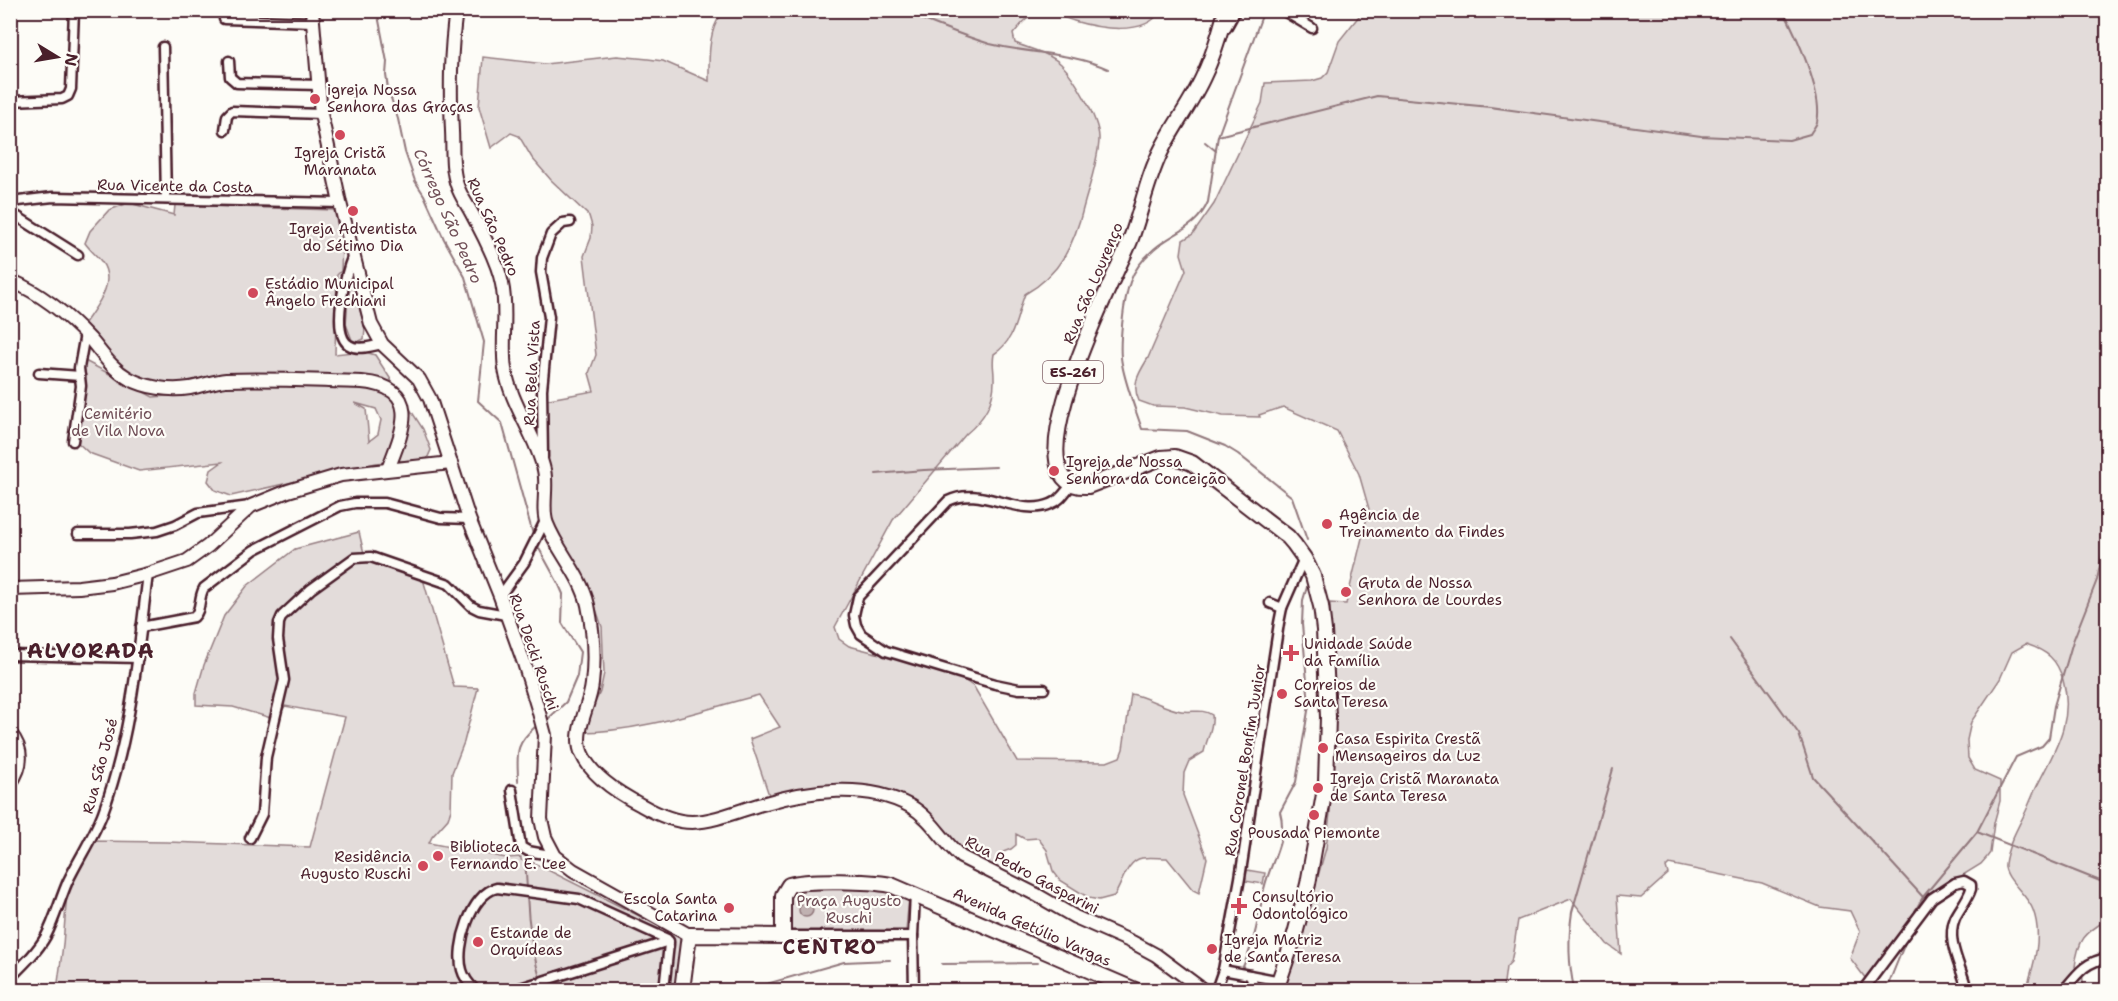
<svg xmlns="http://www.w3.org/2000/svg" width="2118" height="1001" font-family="'Shantell Sans',sans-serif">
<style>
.green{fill:#e3dcda;stroke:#967e82;stroke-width:1.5;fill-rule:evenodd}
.water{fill:#c0b1b1;stroke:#91777b;stroke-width:1.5}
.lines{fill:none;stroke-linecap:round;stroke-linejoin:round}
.stream{stroke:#91777b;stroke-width:2}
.street-casing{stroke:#4a1f2b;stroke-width:13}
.secondary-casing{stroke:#4a1f2b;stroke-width:16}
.primary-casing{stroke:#4a1f2b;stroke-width:18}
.street{stroke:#fdfcf7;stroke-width:8}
.secondary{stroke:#fdfcf7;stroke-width:12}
.primary{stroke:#fdfcf7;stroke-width:14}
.poi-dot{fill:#d1495b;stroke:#fdfcf7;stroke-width:2}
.labels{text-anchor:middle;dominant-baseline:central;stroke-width:4.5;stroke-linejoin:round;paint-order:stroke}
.shield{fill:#fdfcf7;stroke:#806168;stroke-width:1.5}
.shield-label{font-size:14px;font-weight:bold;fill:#4a1f2b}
.poi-label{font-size:15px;fill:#4a1f2b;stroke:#fdfcf7;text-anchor:start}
.street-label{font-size:15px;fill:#4a1f2b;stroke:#fdfcf7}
.park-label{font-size:15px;fill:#704e57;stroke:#fdfcf7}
.water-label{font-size:16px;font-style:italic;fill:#73525a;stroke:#fdfcf7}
.district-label{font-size:21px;font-weight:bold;letter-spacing:1.5px;fill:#4a1f2b;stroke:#fdfcf7}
</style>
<rect width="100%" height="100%" fill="#fdfcf7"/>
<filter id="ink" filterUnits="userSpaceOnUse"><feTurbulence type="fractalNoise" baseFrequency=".0167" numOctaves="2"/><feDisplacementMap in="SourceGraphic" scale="12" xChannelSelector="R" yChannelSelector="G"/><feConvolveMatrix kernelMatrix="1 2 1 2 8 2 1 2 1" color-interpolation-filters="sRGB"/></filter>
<g filter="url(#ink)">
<g class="green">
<path d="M727,11h433c-14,26 -63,17 -86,10 -11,-3 -25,-12 -36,-8 -10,2 -19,14 -25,21l2,9c15,6 34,10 46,21 14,14 37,54 38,73 1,17 -10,50 -15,68 -9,37 -23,69 -59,89 -9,22 -9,46 -31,60 -2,10 0,14 0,23 1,25 -10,42 -28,57l-73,86 -58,107 4,12 10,7 105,27 20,14 43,74 90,1 13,-5 3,-8 8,-55c17,3 32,14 50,17 12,2 21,-3 31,4 2,12 -6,25 -8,37l-15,9 -5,12 -1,22 24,63 -8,35 -6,-3 -26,-32c-8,0 -17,-1 -25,0 -16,3 -20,27 -28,38l-15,4 -10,-2 -29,-18 -7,-9 -6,-21 -9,-12 -13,1 -9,-5v11l-5,4 -8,3 -12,18 -23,-11 -37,-41 -52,-25 -109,5 -20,-59 30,-12 -21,-32c-58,15 -118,37 -178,37l19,-40 4,-19 -2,-46 -7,-21 -50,-87 -1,-119 50,-9 -5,-18 7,-18 -12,-99 7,-18 1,-12 -3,-10 -38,-36 -19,-22 -13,-22 -8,-3 -20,15 -12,-41 4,-50 62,7 72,-8 31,3 15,2 46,20c0,-18 -1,-43 8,-60 2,-4 7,-7 10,-10z"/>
<path d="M1363,11h744l1,908c-23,14 -30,20 -33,48l7,5 2,18h-58c8,-25 17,-54 7,-80 -5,-15 -30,-32 -28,-46 2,-17 12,-35 20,-51 4,-8 7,-17 11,-25 17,-35 39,-66 27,-108 -6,-21 -16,-29 -37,-36l-14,8 -12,27 -29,43 -4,18 1,18 7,12 25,11v20l-6,22 -4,30 -3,4 -6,7 -36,22 -79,93 -16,-21 10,-26 -10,-21 -30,-4 -58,-24 -93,-19 -3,3 2,7 -27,24 -24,-2 4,58 -14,-10 -36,-45 -53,21 -5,32 -2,10 -5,5 -3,23h-222l17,-44 28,-98 4,-35 4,-88 -4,-122 16,1 23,-95 -10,-35 -22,-43 -54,-24 -24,8 1,2 -37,-1 -38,-9 -32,-1 -14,-5c-8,-17 0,-28 9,-43l38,-88 -5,-16 2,-14 10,-6 21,-30 48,-101 3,-20 47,-2 10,-3 6,-6 11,-31z"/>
<path d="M129,203l45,12 1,-10 159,5 8,34 -1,27 -4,4 -2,79 27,-3 13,4 48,74 8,21 -4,9 -51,4 -145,33 -16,-6 -7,-9 3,-11 11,-8 -83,9 -50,-18 -13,-12 9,-80 68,36 28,-2 38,-8 -7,-8 -56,6 -30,-13 -43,-46c12,-19 35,-42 18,-65 -5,-6 -11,-11 -16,-18l5,-12 19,-21zM355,403l21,6 5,11 -3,14 -9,7 -3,-32z"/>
<polygon points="350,275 365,328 364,339 357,342 352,340 346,324"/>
<polygon points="359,532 366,562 377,556 421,572 454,687 478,688 464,742 452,773 451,810 448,819 432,837 429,843 506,858 521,857 521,860 534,863 685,939 679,990 57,990 63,945 67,892 89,841 167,842 310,847 345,717 285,706 279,716 271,718 233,707 196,705 196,693 204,665 224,616 247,586 295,549"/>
<polygon points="1247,870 1265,873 1263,884 1245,881"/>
<polygon points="886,888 909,897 906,931 792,931 789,929 789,891 791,890"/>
</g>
<circle class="water" cx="806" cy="910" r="7"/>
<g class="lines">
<g class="stream">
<polyline points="377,10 387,62 386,75 388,89 398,119 405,152 415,181 424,195 444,239 465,277 484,342 478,401 502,423 534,538"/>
<path d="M898,10c30,11 61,25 92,34 40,10 80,8 118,25"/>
<path d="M1264,10l-46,126 -10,66c-11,26 -34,30 -54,47 -9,8 -20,21 -24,33 -6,17 -12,64 -8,82 4,22 13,44 20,65l45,2 38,15 13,8 54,43 15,43"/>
<path d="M1218,136l159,-40 113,11 211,29 88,4 21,-6c2,-4 6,-8 7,-12 7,-27 -21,-88 -34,-112"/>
<polyline points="1205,142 1216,151"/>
<polyline points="876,474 924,470 996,467"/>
<polyline points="536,543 559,585 563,594 562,623 580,652 577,676 566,702 548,719"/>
<polyline points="1730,639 1799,734 1813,777 1923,897"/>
<path d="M518,781c0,-26 -5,-35 17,-54"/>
<polyline points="1977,832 2100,881 2108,882"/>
<polyline points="525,858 527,889"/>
<path d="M527,894c1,33 7,65 16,96"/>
<polyline points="1915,911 1923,897 1977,832 2016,757 2042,746 2049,738 2054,706 2073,641 2097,580 2104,546 2108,514"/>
<polyline points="942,964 1038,963"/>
<path d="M1241,971c14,-29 17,-51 23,-82 6,-27 24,-49 16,-77l16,-30 13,-77 -7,-81 1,-24 4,-13"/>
<polyline points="1241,976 1247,990"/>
<path d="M1574,988c-6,-26 -6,-49 -2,-76l41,-143"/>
<polyline points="745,990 844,962 890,960"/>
<polyline points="1886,990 1905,943"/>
</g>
<defs>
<g id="street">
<polyline points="1282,10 1312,28"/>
<polyline points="224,19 313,22"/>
<polyline points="1226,28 1236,10"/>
<polyline points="163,47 166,199"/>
<polyline points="229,61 230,77 237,83 319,85"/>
<polyline points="10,101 62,99 68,96 71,89 74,10"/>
<polyline points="225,130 227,116 232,111 321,114"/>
<polyline points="10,202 53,197 340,203"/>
<polyline points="10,212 78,255"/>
<path d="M353,255c-7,17 -23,78 -4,90 9,6 23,1 33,-1"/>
<polyline points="39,373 80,376"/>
<polyline points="73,441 81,386 79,368 85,334"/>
<polyline points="543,457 542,389 549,317 541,272 542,258 551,234 563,223 570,222"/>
<polyline points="78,534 130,534 157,531 175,525 198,513 250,506"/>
<polyline points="500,596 524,563 545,521"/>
<polyline points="1270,603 1282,608"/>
<path d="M141,627l53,-10c8,-8 4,-19 10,-29l50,-38 86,-44 15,-3h30l56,15 28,1"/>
<polyline points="10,655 138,658"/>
<path d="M1044,689h-25l-24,-5 -109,-33 -25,-17 -5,-9 -2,-10 4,-18 90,-96c32,-17 70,17 103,3 9,-3 14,-12 20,-19"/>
<polyline points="512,790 521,847 528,851 555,856"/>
<polyline points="250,838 262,814 266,757 284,680 278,639 279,623 282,616 311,589 354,558 371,557 449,584 471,606 479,610 506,615"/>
<polyline points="783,936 913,936"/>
<polyline points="1223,970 1281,981"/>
<polyline points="1250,975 1255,990"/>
<path d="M10,978c13,-13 27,-26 36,-42 9,-17 14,-37 22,-55 11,-23 26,-45 35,-69 28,-75 35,-159 45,-238"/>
<polyline points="543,981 669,941"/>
<path d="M475,990c-5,-5 -11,-12 -13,-20 -7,-23 9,-77 35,-82l82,11 88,40 2,5 -5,46"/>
<polyline points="514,990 536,983"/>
<polyline points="914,990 913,936 915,894"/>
<polyline points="1216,990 1223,970 1240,878 1279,623 1282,608 1304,558"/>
<path d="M1863,990l69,-92 23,-15 9,-2 7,4v4c-3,10 -11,19 -16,29 -10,24 7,49 12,72"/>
<path d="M2064,990c13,-16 22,-29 44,-32"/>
</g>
<g id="secondary">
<polyline points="312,10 321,114 340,203 371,324 382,344 419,379 430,399 469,519 500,596 524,663 538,709 545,735 541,819 545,837 555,856 573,870 689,935"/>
<path d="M456,10c-6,44 -6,78 -4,121 1,18 -1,37 5,54 3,10 9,18 14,27 11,20 27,50 31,72 6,28 -1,57 3,85 6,36 31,66 39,101 4,17 -3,40 3,54 11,28 34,51 41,81 5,24 7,54 4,79 -2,22 -20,49 -10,70 10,23 38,40 59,51 14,8 34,17 51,17 24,-1 48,-12 70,-18 46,-14 105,-22 148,2 22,12 33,36 51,51l74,37 40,23 57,25 24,13 47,35"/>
<path d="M10,280c32,14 57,34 80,59 12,14 22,30 38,39 18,10 42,13 62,10 12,-2 24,-7 36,-8 45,-2 91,1 136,2 61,5 41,49 26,87"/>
<polyline points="10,589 79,587 112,583 148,574 187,561 208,546 251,506 288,491 341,475 451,463"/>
<path d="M10,733c14,17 12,34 0,51"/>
</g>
<g id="primary">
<path d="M1226,10c-6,23 -12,44 -22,65 -11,25 -28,47 -41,72 -16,30 -21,63 -33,94 -13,32 -128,251 -42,245l73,-28 14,-1 17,6 96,74 6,7 10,14 9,18 8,30 3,24 4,87 -2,66 -18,101 -13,50 -19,56"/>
<path d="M682,990l7,-55 94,1v-41l6,-10c20,-6 81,-4 102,0l244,105"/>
</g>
</defs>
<use href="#street" class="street-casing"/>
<use href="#secondary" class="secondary-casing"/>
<use href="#primary" class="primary-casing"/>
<use href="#street" class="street"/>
<use href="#secondary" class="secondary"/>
<use href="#primary" class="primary"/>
</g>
</g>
<g class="poi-dot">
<circle cx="315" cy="99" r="6"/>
<circle cx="340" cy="135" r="6"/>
<circle cx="353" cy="211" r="6"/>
<circle cx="253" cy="293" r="6"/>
<circle cx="1054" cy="471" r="6"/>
<circle cx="1327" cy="524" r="6"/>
<circle cx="1346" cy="592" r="6"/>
<path d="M1288 644h6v6h6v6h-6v6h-6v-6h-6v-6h6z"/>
<circle cx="1282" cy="694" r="6"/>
<circle cx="1323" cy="748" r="6"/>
<circle cx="1318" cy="788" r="6"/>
<circle cx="1314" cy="815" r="6"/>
<circle cx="438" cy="856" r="6"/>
<circle cx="423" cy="866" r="6"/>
<path d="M1236 897h6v6h6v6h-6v6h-6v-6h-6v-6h6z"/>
<circle cx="729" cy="908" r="6"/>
<circle cx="478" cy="942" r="6"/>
<circle cx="1212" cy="949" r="6"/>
</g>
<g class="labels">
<rect class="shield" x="1043" y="361" width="60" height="22" rx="4.5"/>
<g class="shield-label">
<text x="1073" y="372">ES-261</text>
</g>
<g class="poi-label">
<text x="327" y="90">igreja Nossa<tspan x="327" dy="17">Senhora das Graças</tspan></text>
<text x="340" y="153" text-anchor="middle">Igreja Cristã<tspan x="340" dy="17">Maranata</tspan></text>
<text x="353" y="229" text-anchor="middle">Igreja Adventista<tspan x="353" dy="17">do Sétimo Dia</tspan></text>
<text x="265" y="284">Estádio Municipal<tspan x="265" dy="17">Ângelo Frechiani</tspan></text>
<text x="1066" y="462">Igreja de Nossa<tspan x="1066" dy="17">Senhora da Conceição</tspan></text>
<text x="1339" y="515">Agência de<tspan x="1339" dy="17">Treinamento da Findes</tspan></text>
<text x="1358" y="583">Gruta de Nossa<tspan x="1358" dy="17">Senhora de Lourdes</tspan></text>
<text x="1304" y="644">Unidade Saúde<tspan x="1304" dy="17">da Família</tspan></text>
<text x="1294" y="685">Correios de<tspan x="1294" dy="17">Santa Teresa</tspan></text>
<text x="1335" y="739">Casa Espirita Crestã<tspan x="1335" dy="17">Mensageiros da Luz</tspan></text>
<text x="1330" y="779">Igreja Cristã Maranata<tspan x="1330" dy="17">de Santa Teresa</tspan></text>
<text x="1314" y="833" text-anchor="middle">Pousada Piemonte</text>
<text x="450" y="847">Biblioteca<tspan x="450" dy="17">Fernando E. Lee</tspan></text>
<text x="411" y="857" text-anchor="end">Residência<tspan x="411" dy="17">Augusto Ruschi</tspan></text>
<text x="1252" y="897">Consultório<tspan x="1252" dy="17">Odontológico</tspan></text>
<text x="717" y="899" text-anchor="end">Escola Santa<tspan x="717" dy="17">Catarina</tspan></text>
<text x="490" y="933">Estande de<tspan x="490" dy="17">Orquídeas</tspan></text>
<text x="1224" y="940">Igreja Matriz<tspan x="1224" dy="17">de Santa Teresa</tspan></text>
</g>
<g class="street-label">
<text transform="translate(175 186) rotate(1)">Rua Vicente da Costa</text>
<text transform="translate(493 227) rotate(66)">Rua São Pedro</text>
<text transform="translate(1093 283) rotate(-67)">Rua São Lourenço</text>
<text transform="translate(532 373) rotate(-87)">Rua Bela Vista</text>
<text transform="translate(534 652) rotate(71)">Rua Decki Ruschi</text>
<text transform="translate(1245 760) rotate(-81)">Rua Coronel Bonfim Junior</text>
<text transform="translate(100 766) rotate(-75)">Rua São José</text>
<text transform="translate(1032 875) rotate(28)">Rua Pedro Gasparini</text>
<text transform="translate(1032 927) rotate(24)">Avenida Getúlio Vargas</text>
</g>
<g class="park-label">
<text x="118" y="414">Cemitério<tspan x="118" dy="17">de Vila Nova</tspan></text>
<text x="849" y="901">Praça Augusto<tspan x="849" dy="17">Ruschi</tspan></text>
</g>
<g class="water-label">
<text transform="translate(448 216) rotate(66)">Córrego São Pedro</text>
</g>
<g class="district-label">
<text x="91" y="651">ALVORADA</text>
<text x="830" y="947">CENTRO</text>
</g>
</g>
<rect width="2118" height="1001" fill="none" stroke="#fdfcf7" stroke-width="36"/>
<rect x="18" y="18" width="2082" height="965" fill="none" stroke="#4a1f2b" stroke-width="2" filter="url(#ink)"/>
<g transform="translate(57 57) rotate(101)" stroke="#fdfcf7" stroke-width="4.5" paint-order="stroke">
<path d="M0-4.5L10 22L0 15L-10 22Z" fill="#4a1f2b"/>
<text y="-9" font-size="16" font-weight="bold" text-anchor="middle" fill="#4a1f2b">N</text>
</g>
</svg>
